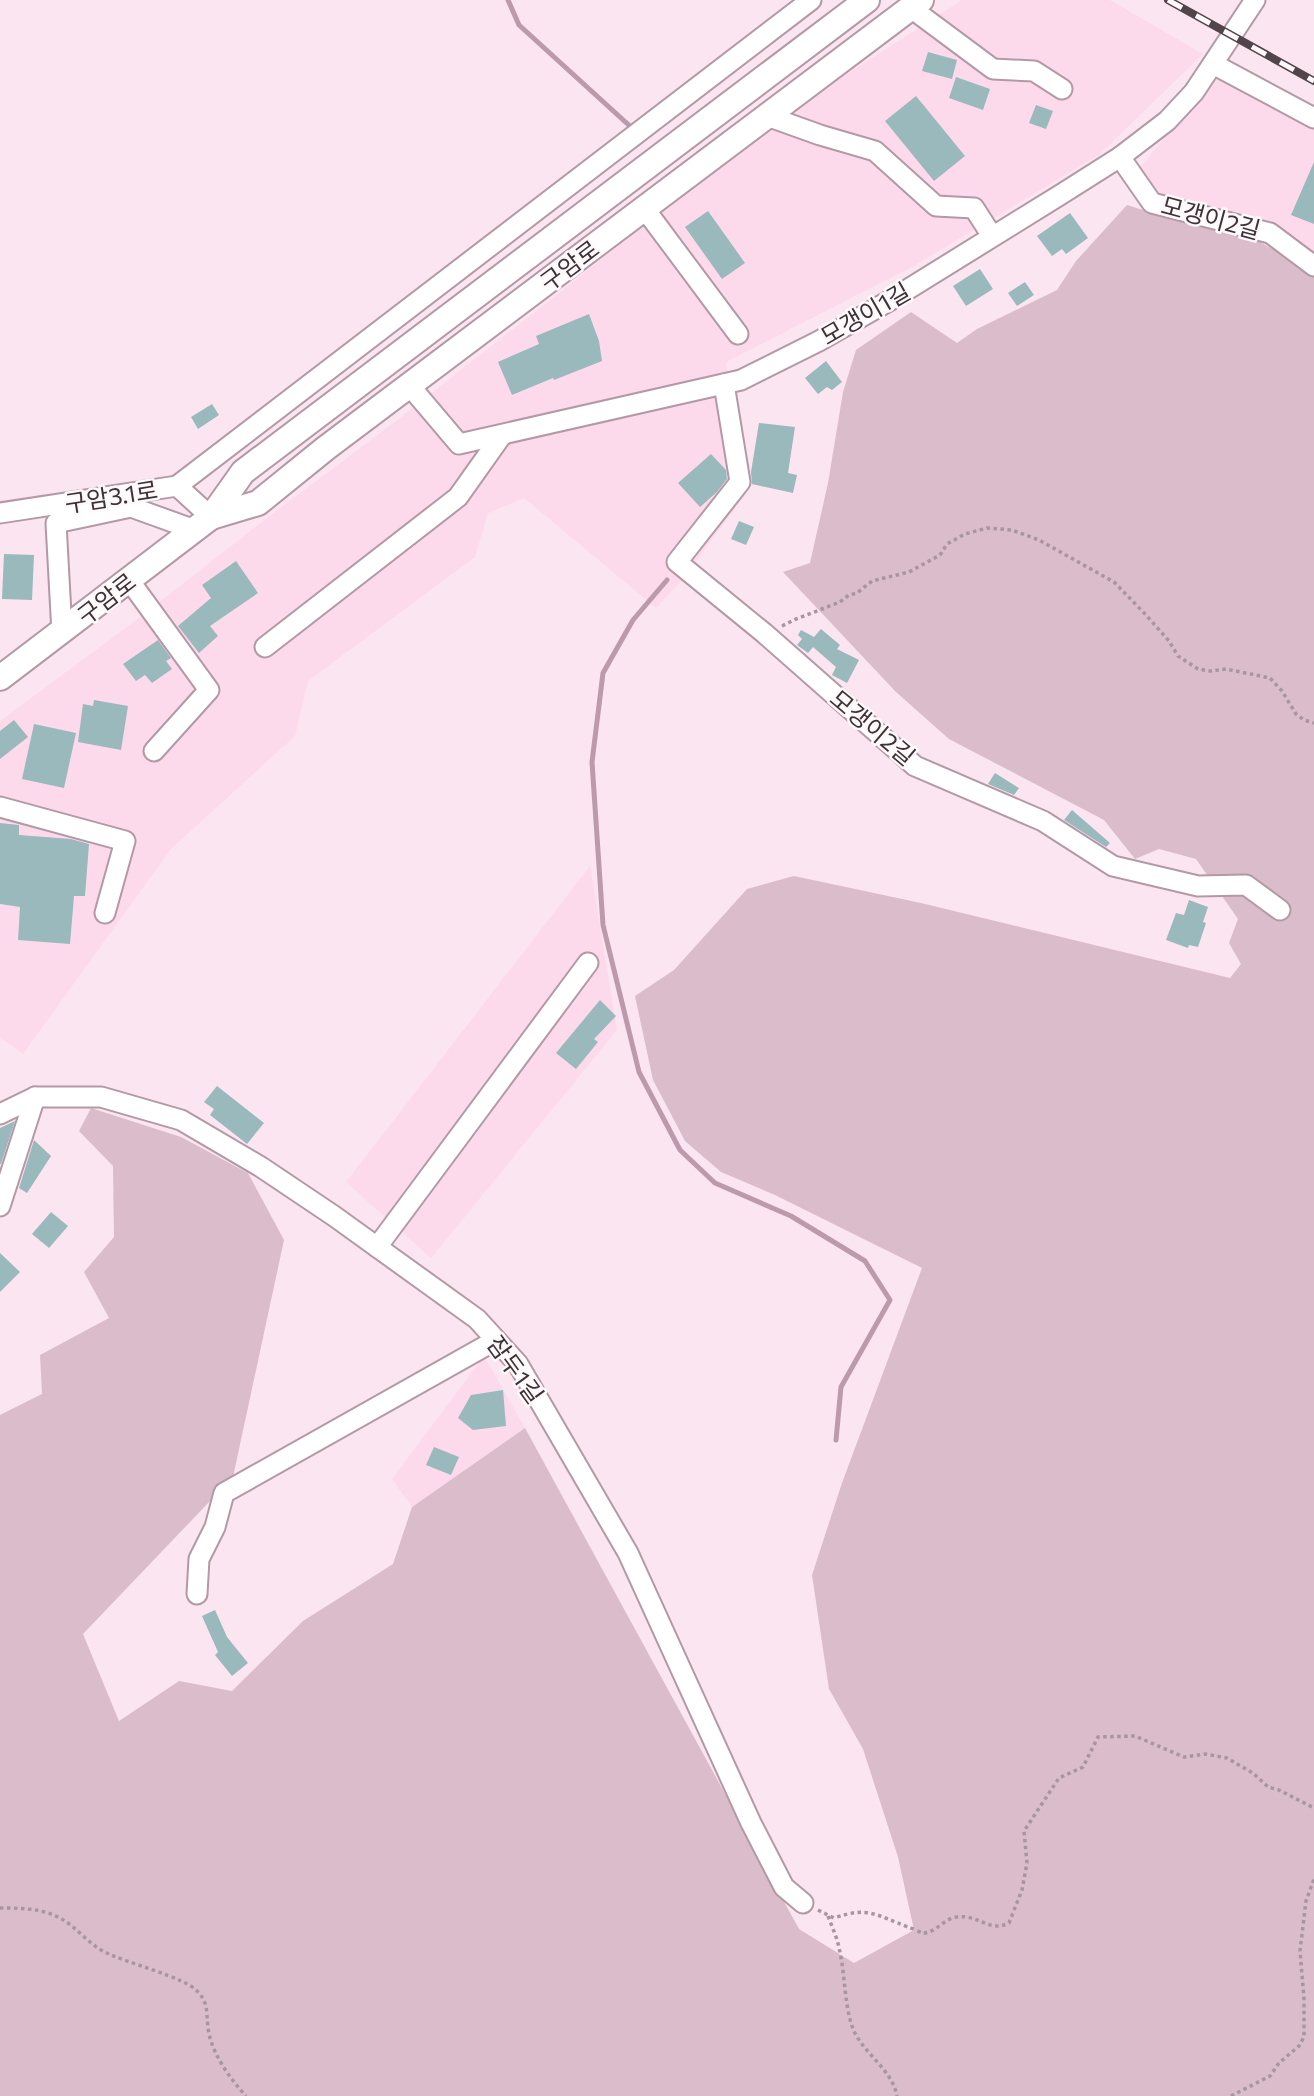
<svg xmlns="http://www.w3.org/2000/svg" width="1314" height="2096" font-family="Commissioner,'Noto Sans KR',sans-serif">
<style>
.built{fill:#fddaeb}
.green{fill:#dbbccb}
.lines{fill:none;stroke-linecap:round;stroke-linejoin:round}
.stream{stroke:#bc9aab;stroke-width:5}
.building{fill:#99b9bd}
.minor-casing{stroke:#b399a6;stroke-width:23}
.major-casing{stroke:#b399a6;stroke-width:28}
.path{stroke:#a7969e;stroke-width:3.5;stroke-dasharray:3.5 3.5;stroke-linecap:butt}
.minor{stroke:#fff;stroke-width:19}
.major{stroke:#fff;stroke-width:24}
.rail-casing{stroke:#51454b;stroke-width:8}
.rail{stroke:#fdf8fa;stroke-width:5;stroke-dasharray:16;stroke-linecap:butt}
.labels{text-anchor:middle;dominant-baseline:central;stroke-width:5;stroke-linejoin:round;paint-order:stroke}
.street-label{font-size:24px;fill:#3d3237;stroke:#fdf8fa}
</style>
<rect width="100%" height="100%" fill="#fbe5f0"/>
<g class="built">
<polygon points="962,0 1110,0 1203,54 1100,154 914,266 726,362 745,495 681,581 656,608 524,498 488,513 475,557 308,681 295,736 171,849 23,1054 0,1037 0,721 135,621 263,521 396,421 635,233 841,78"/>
<polygon points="1218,73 1314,124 1314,254 1154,195 1137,171"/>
<polygon points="590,866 617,1030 431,1258 346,1182"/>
<polygon points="484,1356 525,1428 412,1507 392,1479"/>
</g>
<polygon class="green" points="1127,205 1181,222 1260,242 1314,273 1314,2096 0,2096 0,1415 42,1394 40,1355 109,1318 84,1272 114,1237 113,1166 79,1131 91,1108 181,1137 248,1173 284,1240 233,1477 83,1634 119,1721 179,1681 232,1691 303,1621 393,1564 412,1507 525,1428 799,1929 854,1963 914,1930 898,1857 863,1749 829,1689 812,1575 842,1483 922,1268 775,1195 721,1172 685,1141 653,1080 635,996 674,970 747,889 794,876 921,903 1230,978 1241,964 1229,943 1238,919 1196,859 1159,849 1135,859 1104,820 949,739 896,692 783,572 810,563 828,483 843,392 856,350 911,312 957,343 977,329 1057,290 1076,261"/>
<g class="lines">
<g class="stream">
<polyline points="508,0 519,25 632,128"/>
<polyline points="667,580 633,620 603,673 592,762 603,925 639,1072 680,1150 715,1183 791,1216 865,1261 890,1300 841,1387 836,1440"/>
</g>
</g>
<g class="building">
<polygon points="928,52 957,60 952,79 922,71"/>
<polygon points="956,77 990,89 983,110 949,98"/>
<polygon points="916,96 965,156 934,181 885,121"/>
<polygon points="1036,105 1053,111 1046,129 1029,123"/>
<polygon points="1314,162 1314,224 1291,215"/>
<polygon points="708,211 745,263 722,279 685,227"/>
<polygon points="1070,213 1088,238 1066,254 1062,249 1052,256 1037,236"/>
<polygon points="980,269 993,289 966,306 953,286"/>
<polygon points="1025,282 1034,295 1017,306 1008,293"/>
<polygon points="589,314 599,341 602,361 554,380 553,378 512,395 498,362 539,344 536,336"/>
<polygon points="826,361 842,382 832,390 827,387 818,394 805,378"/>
<polygon points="212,404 219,415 198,429 191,417"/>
<polygon points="759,423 795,427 788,473 797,475 793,493 752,484 751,472"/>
<polygon points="711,454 726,470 727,479 717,492 700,507 678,483"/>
<polygon points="739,521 754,527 746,545 731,539"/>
<polygon points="4,554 34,555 32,600 2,599"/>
<polygon points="236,561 258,593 210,626 218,636 199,653 178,626 211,598 202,585"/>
<polygon points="821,629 840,645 837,649 859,660 847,683 832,675 836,667 813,647 808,653 797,645 802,639 798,635 801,630 814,637"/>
<polygon points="158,640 171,658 166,661 172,669 152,683 145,675 136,681 123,664"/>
<polygon points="94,700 128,706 121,750 78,742 83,704 93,706"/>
<polygon points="14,720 28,737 0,759 0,731"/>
<polygon points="34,724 76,733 64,788 22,779"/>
<polygon points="995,773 1019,788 1014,795 988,784"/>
<polygon points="1072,810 1110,843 1106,847 1064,820"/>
<polygon points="0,823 19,825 19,835 71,839 89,844 85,896 74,896 70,944 18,940 20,907 0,904"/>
<polygon points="1189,900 1208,907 1203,922 1206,923 1198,947 1189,945 1188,948 1166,940 1176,913 1184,915"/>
<polygon points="600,1000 616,1016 594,1039 598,1042 576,1069 556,1053"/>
<polygon points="217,1086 264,1123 247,1144 210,1115 214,1109 204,1102"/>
<polygon points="15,1121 1,1164 0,1164 0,1128"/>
<polygon points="34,1140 51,1156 27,1193 19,1188"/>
<polygon points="51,1212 68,1226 49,1248 32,1234"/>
<polygon points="0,1253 20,1272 0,1292"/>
<polygon points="503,1390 506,1426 473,1430 458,1418 471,1395"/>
<polygon points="434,1447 459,1457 451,1475 426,1465"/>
<polygon points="215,1610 227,1637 248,1663 232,1676 215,1655 218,1652 202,1616"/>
</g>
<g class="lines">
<defs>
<g id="minor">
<polyline points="911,8 993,69 1034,71 1062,89"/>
<polyline points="1213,64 1314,118"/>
<polyline points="767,116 820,135 875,151 936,206 974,208 992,236"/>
<polyline points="1120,157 1152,203 1270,233 1314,266"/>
<polyline points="644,208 738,334"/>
<polyline points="724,384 740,482 677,562 764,633 915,766 1043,821 1113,866 1198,886 1246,885 1280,910"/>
<polyline points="409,385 459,444 741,380 819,341 889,301 1060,195 1120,157 1167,121 1194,92 1255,0"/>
<polyline points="177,486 811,0"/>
<polyline points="0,513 177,486 211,517"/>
<polyline points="129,580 209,690 154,751"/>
<polyline points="62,633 56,523 131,507 195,530"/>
<polyline points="265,647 458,497 502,435"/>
<polyline points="0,807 125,841 105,913"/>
<polyline points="0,1114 35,1097 101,1097 181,1120 261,1167 334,1216 477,1319 518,1364 628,1553 751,1823 784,1887 803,1903"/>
<polyline points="0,1206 35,1097"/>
<polyline points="377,1247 588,963"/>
<polyline points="197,1594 199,1559 215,1527 224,1493 496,1340"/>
</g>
<g id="major">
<polyline points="211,517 258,503 326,448 921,0"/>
<polyline points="0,678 211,517 243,472 867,0"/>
</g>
</defs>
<use href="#minor" class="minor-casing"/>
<use href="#major" class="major-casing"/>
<g class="path">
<polyline points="782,626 796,619 840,602 849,595 857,593 872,581 909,572 940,555 947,544 965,534 987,528 1012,530 1039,540 1114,582 1146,615 1169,641 1178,656 1198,669 1210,671 1226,669 1270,678 1282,691 1296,714 1304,720 1314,723"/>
<path d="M0,1908c19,0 40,0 58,9 17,8 30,27 47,35 20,11 81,25 93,40 11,12 8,21 10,35 2,24 22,52 38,69"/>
<path d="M818,1910l16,8c34,-12 42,-3 74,9 4,1 11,5 15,6 13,0 21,-15 34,-16 22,-3 31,16 52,6l13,-33 5,-27 -3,-32 35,-53 24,-11 15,-30 37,-1 49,21 21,-3 22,4 26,15 15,14 11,3 35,18"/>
<path d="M828,1916c4,11 9,21 11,32 6,24 5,51 12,75 8,29 40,43 46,73"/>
<polyline points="1231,2096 1270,2076 1279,2063 1299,2046 1304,2037 1304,1999 1300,1951 1306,1901 1314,1879"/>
</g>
<use href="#minor" class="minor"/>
<use href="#major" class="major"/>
<defs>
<polyline id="rail" points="1168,0 1314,81"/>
</defs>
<use href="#rail" class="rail-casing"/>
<use href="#rail" class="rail"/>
</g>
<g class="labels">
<g class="street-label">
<text transform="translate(1211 217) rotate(15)">모갱이2길</text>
<text transform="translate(569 265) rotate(-37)">구암로</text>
<text transform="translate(865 313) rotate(-30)">모갱이1길</text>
<text transform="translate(111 496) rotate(-9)">구암3.1로</text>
<text transform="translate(106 598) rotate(-38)">구암로</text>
<text transform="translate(873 727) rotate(40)">모갱이2길</text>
<text transform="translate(516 1369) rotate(54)">잠두1길</text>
</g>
</g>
</svg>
